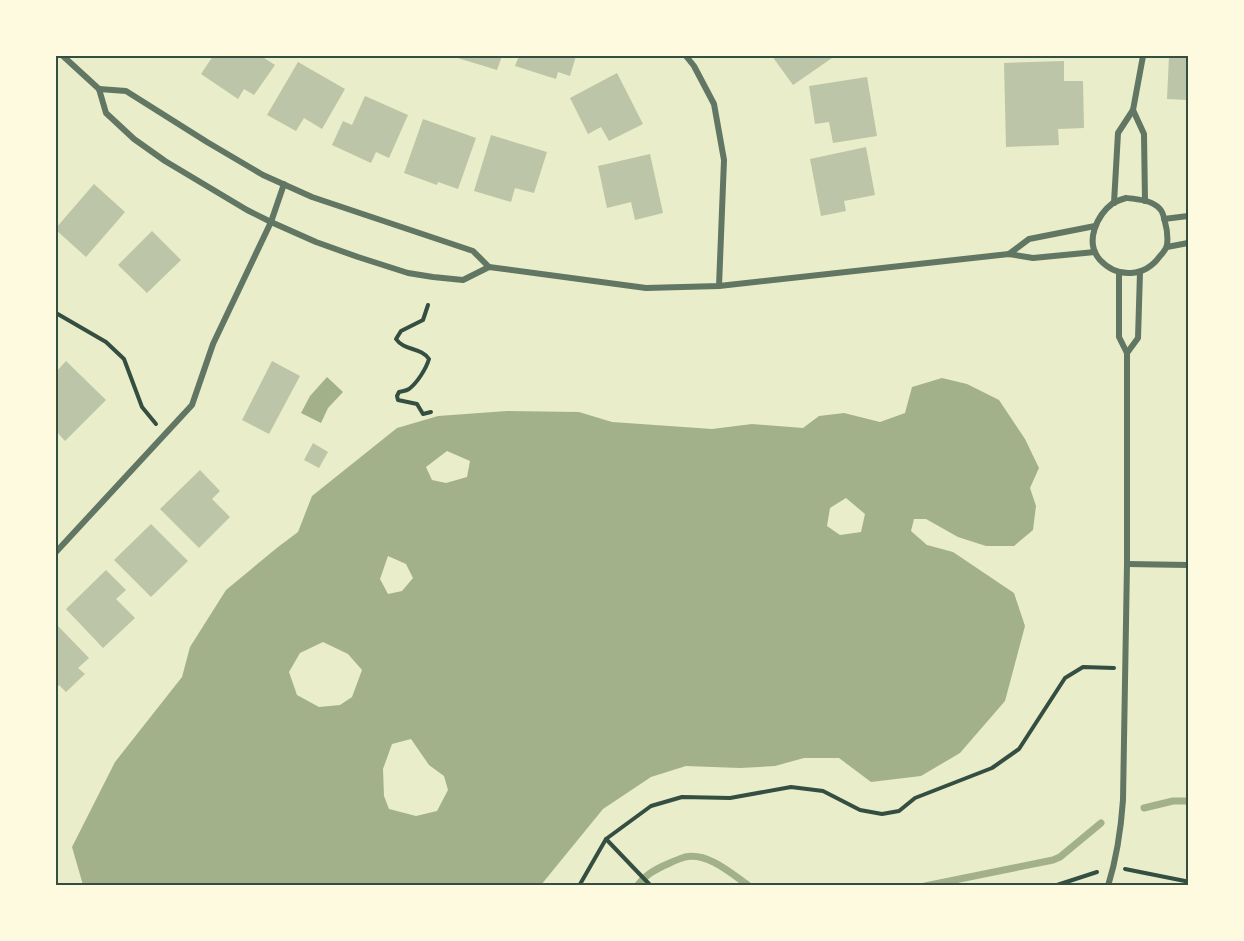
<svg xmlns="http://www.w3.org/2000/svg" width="1244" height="941" font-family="Figtree,sans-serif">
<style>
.water{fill:#a3b18a;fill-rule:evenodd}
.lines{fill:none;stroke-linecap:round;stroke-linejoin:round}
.stream{stroke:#a3b18a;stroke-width:7}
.building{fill:#bcc5a7}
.path{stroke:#344e41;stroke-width:4}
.minor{stroke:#617663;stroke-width:6}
.neatline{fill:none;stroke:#344e41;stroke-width:2}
</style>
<rect width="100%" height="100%" fill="#e9edc9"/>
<g class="water">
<polygon points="327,377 343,392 328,408 321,423 301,413 310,396"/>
<path d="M942,378l25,6 32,16 26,39 14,29 -9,20 6,18 -3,24 -19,16h-28l-28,-9 -32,-18h-12l-3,12 16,14 26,7 61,41 11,33 -20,75 -45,52 -39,23 -50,6 -32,-24h-35l-29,8 -35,2 -54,-2 -35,11 -48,32 -62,76h-458l-11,-38 43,-85 67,-85 8,-30 36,-57 52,-43 20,-15 14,-36 85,-68 41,-12 69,-5 72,1 33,10 100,7 40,-5 51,4 16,-12 25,-3 36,9 25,-9 7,-26zM447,451l23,10 -3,16 -21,6 -14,-3 -6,-13zM846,498l19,16 -4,18 -21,3 -13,-9 3,-18zM388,556l18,8 7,14 -11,13 -14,3 -8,-15zM323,642l25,12 14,16 -10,27 -12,8 -21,2 -22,-12 -8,-23 11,-19zM411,739l18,26 15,11 4,14 -11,21 -21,5 -27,-7 -5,-13 -1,-27 9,-25z"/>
</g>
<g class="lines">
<g class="stream">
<polyline points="1144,808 1173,801 1188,801"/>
<path d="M637,886c7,-10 16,-15 26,-20 7,-3 15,-7 22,-9 23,-5 47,17 64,29"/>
<polyline points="925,886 1053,860 1060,857 1101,823"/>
</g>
</g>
<g class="building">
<polygon points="213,56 261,56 275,65 254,95 244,89 238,99 201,74"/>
<polygon points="451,56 502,56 497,70"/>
<polygon points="519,56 576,56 570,76 558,72 556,79 515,66"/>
<polygon points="772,56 835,56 793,85"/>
<polygon points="1169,56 1188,56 1188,100 1167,99"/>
<polygon points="1064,61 1064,81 1083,81 1084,128 1058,129 1059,145 1006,147 1004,63"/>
<polygon points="298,62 345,89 322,129 304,118 296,131 267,115"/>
<polygon points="617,73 643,124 609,141 601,127 588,134 570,98"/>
<polygon points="867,77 877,136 833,143 829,122 815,124 809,86"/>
<polygon points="365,96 408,115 389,158 376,152 371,163 332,145 343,121 352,125"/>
<polygon points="423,119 476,138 458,189 438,182 437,185 404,173"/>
<polygon points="491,135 547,152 534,193 515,188 511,202 474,191"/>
<polygon points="866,147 875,195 844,201 846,211 821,216 810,159"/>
<polygon points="650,154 663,213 635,220 631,202 607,208 598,166"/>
<polygon points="94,184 125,212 86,257 56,230 56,228"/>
<polygon points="152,231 181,260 147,293 118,265"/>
<polygon points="66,361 106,400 65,441 56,431 56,372"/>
<polygon points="272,361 300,376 269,434 242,420"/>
<polygon points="313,443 328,452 319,468 304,460"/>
<polygon points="200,470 220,491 212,499 230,517 199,548 160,509"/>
<polygon points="151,524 188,561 151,597 114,560"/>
<polygon points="106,570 126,590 116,599 135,618 103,648 66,609"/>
<polygon points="57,625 89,658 78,668 85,674 66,692 59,685 56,688 56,627"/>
</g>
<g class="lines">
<g class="path">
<path d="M428,305l-5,15 -22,11 -5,8c8,12 25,8 33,20 -3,10 -12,24 -20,30 -3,2 -7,2 -10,3l-2,4 1,4 19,4 6,10 8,-2"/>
<polyline points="56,313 106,342 124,359 142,407 156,424"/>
<polyline points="606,839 651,886"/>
<polyline points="1125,869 1185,881 1188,883"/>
<polyline points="579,886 606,839 651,806 682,797 730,798 791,787 823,791 860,810 882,814 899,811 915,798 992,768 1019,749 1065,678 1083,667 1114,668"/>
<polyline points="1054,886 1097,872"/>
</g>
<g class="minor">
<polyline points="63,56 99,89 106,113 134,139 165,161 247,210 271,222 316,242 358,257 408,273 433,277 463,280 489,267 646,288 719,286 1009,254 1033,258 1095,252"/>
<polyline points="686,56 694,66 714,104 724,160 719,286"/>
<polyline points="99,89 126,91 207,142 263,175 312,197 473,251 489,267"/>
<polyline points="1133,110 1144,134 1145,201"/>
<path d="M1126,198c11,1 26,2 34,11 3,3 4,8 5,13 2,7 3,15 2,23 -1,4 -4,8 -7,11 -15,21 -42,23 -60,4 -16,-18 -3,-45 13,-57 4,-2 9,-4 13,-5z"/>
<polyline points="1114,203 1118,133 1133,110 1143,56"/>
<polyline points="1164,219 1188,216"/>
<polyline points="1167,247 1188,243"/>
<polyline points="1009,254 1029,239 1095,226"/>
<polyline points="1127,353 1138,338 1140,272"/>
<polyline points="56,552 192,405 213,344 271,222 284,184"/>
<polyline points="1127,564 1188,565"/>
<path d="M1108,886c9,-29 13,-57 15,-86l4,-236v-211l-8,-16v-65"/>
</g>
</g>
<rect width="1244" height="941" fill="none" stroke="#fefae0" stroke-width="114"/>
<rect x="57" y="57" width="1130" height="827" class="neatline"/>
</svg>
